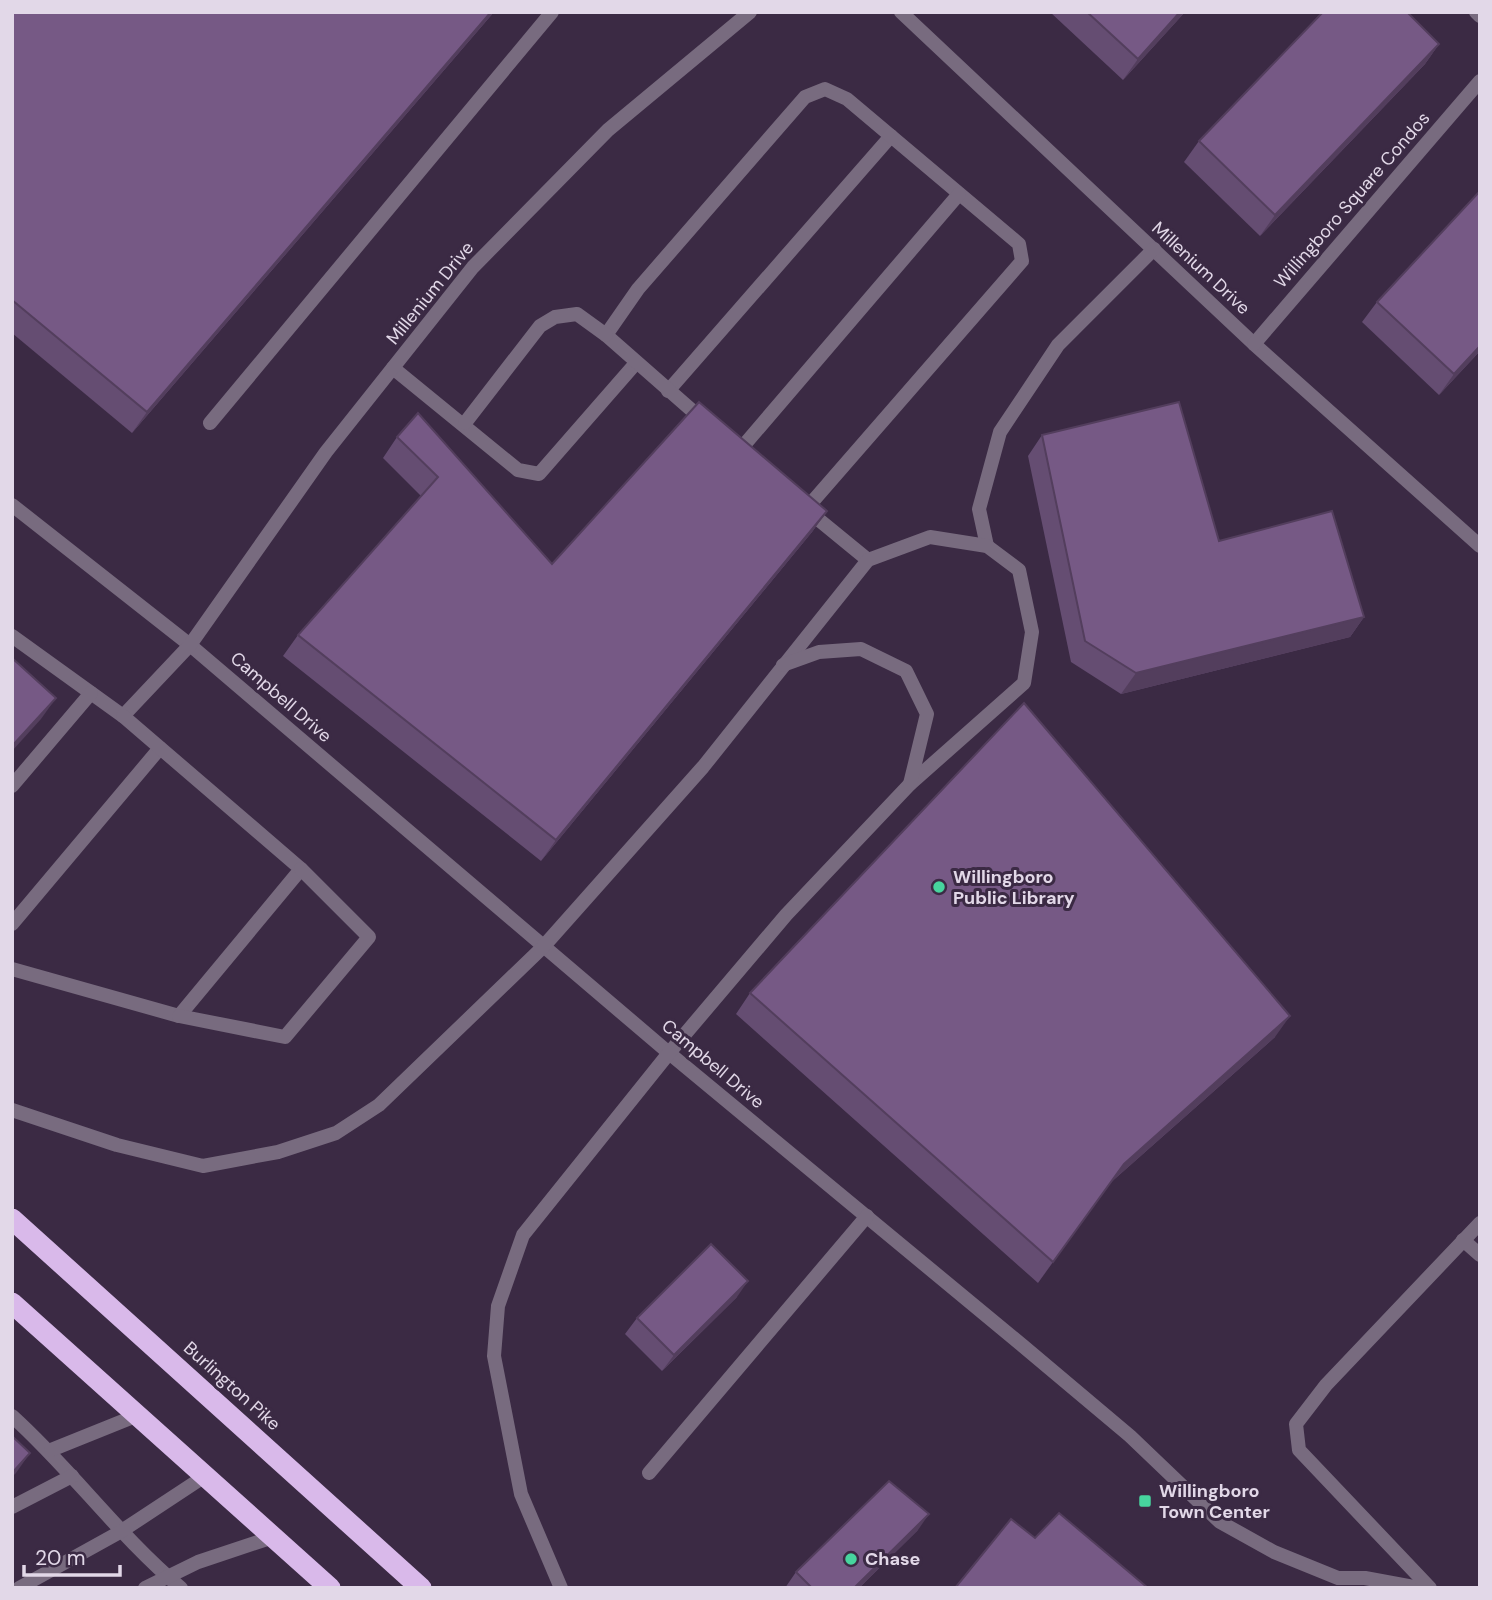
<svg xmlns="http://www.w3.org/2000/svg" width="1492" height="1600" font-family="'DM Sans',sans-serif">
<style>
.lines{fill:none;stroke-linecap:round;stroke-linejoin:round}
.lane{stroke:#786b7f;stroke-width:14}
.street{stroke:#786b7f;stroke-width:14}
.highway{stroke:#d9b9ea;stroke-width:21}
.wall{fill:#654d72}
.shaded-wall{fill:#533e5d}
.building{fill:#765985;stroke:#533e5d;stroke-width:2}
.poi-dot{fill:#47d49e;stroke:#3b2a44;stroke-width:2.5}
.labels{text-anchor:middle;dominant-baseline:central;stroke-width:6;stroke-linejoin:round;paint-order:stroke}
.street-label{font-size:18px;fill:#e2d8e8;stroke:#3b2a44}
.poi-label{font-size:18px;font-weight:bold;fill:#e2d8e8;stroke:#3b2a44;text-anchor:start}
</style>
<rect width="100%" height="100%" fill="#3b2a44"/>
<g class="lines">
<g class="lane">
<polyline points="901,12 1254,344 1480,546"/>
<polyline points="1476,12 1480,16"/>
<polyline points="1254,344 1480,81"/>
<polyline points="393,368 518,470 539,474 636,363"/>
<polyline points="668,391 891,136"/>
<polyline points="704,421 606,335 638,289 805,97 825,89 847,99 1019,244 1022,261 806,509"/>
<polyline points="210,423 552,12"/>
<polyline points="465,423 540,326 555,317 577,314 606,335"/>
<polyline points="739,451 959,194"/>
<polyline points="12,505 190,645 669,1053 1023,1346 1130,1436 1220,1522 1274,1552 1338,1578 1365,1578 1419,1588"/>
<polyline points="807,510 868,560"/>
<polyline points="987,546 979,509 1000,432 1058,345 1154,249"/>
<polyline points="12,636 123,716 190,645 326,452 473,267 608,130 750,12"/>
<polyline points="12,786 91,693"/>
<polyline points="12,924 160,748"/>
<polyline points="12,969 179,1016 301,869 123,716"/>
<polyline points="179,1016 285,1037 369,937 301,869"/>
<polyline points="12,1110 117,1145 203,1166 278,1152 336,1133 379,1105 543,947 703,767 868,560 930,537 987,546 1019,570 1032,632 1024,683 910,784 786,915 669,1053 523,1235 498,1306 494,1356 521,1494 561,1588"/>
<polyline points="1463,1240 1480,1255"/>
<path d="M12,1416c60,54 107,120 169,172"/>
<polyline points="51,1450 138,1415"/>
<polyline points="649,1473 867,1216"/>
<polyline points="12,1507 72,1476"/>
<polyline points="19,1588 120,1532 205,1476"/>
<polyline points="145,1588 198,1562 273,1537"/>
<polyline points="1430,1588 1299,1450 1296,1424 1326,1385 1480,1223"/>
</g>
<polyline class="street" points="783,665 819,652 861,649 906,671 927,714 910,784"/>
<g class="highway">
<polyline points="12,1219 421,1588"/>
<polyline points="12,1303 330,1588"/>
</g>
</g>
<g class="wall">
<polygon points="12,12 494,12 132,433 12,333"/>
<polygon points="1050,12 1185,12 1123,80"/>
<polygon points="1439,44 1425,64 1260,236 1184,162 1199,141"/>
<polygon points="1480,191 1480,351 1439,395 1362,322 1377,302"/>
<polygon points="1042,435 1219,541 1364,617 1350,637 1121,694 1071,662 1028,456"/>
<polygon points="397,437 552,564 827,511 812,532 541,861 283,656 298,635 421,496 383,458"/>
<polygon points="750,993 1275,1037 1109,1184 1038,1283 736,1014"/>
<polygon points="737,1297 662,1371 625,1334 637,1318"/>
<polygon points="918,1530 859,1588 785,1588 796,1572"/>
</g>
<g class="shaded-wall">
<polygon points="491,12 494,12 132,433 147,412"/>
<polygon points="1180,12 1185,12 1123,80 1138,59"/>
<polygon points="1439,44 1425,64 1260,236 1275,215"/>
<polygon points="1480,346 1480,351 1439,395 1454,374"/>
<polygon points="827,511 812,532 541,861 556,840"/>
<polygon points="1364,617 1350,637 1121,694 1136,673"/>
<polygon points="56,698 41,719 12,751 12,746"/>
<polygon points="1290,1016 1275,1037 1109,1184 1038,1283 1124,1164"/>
<polygon points="748,1281 737,1297 662,1371 674,1355"/>
<polygon points="30,1453 16,1473 12,1477 12,1473"/>
<polygon points="929,1514 918,1530 859,1588 854,1588"/>
</g>
<g class="building">
<polygon points="12,12 491,12 147,412 12,300"/>
<polygon points="1087,12 1180,12 1138,59"/>
<polygon points="1323,12 1407,12 1439,44 1275,215 1199,141"/>
<polygon points="1480,191 1480,346 1454,374 1377,302"/>
<polygon points="699,402 827,511 556,840 298,635 438,477 397,437 418,413 552,564"/>
<polygon points="1179,402 1219,541 1332,511 1364,617 1136,673 1085,641 1042,435"/>
<polygon points="12,658 56,698 12,746"/>
<polygon points="1024,703 1290,1016 1124,1164 1053,1262 750,993"/>
<polygon points="711,1244 748,1281 674,1355 637,1318"/>
<polygon points="12,1436 30,1453 12,1473"/>
<polygon points="889,1481 929,1514 854,1588 812,1588 796,1572"/>
<polygon points="1059,1513 1148,1588 955,1588 1011,1519 1035,1538"/>
</g>
<g class="poi-dot">
<circle cx="939" cy="887" r="7"/>
<rect x="1138" y="1494" width="14" height="14" rx="3.5"/>
<circle cx="851" cy="1559" r="7"/>
</g>
<g class="labels">
<g class="street-label">
<text transform="translate(1352 200) rotate(-49)">Willingboro Square Condos</text>
<text transform="translate(1201 268) rotate(43)">Millenium Drive</text>
<text transform="translate(430 293) rotate(-51)">Millenium Drive</text>
<text transform="translate(281 697) rotate(41)">Campbell Drive</text>
<text transform="translate(713 1064) rotate(40)">Campbell Drive</text>
<text transform="translate(232 1386) rotate(42)">Burlington Pike</text>
</g>
<g class="poi-label">
<text x="953" y="877">Willingboro<tspan x="953" dy="21">Public Library</tspan></text>
<text x="1159" y="1491">Willingboro<tspan x="1159" dy="21">Town Center</tspan></text>
<text x="865" y="1559">Chase</text>
</g>
</g>
<rect width="1492" height="1600" fill="none" stroke="#e2d8e8" stroke-width="28"/>
<path d="M24 1565v10h96v-10" fill="none" stroke="#e2d8e8" stroke-width="3.5"/>
<text x="35" y="1565" font-size="21" fill="#e2d8e8" stroke="#3b2a44" stroke-width="5" paint-order="stroke">20 m</text>
</svg>
